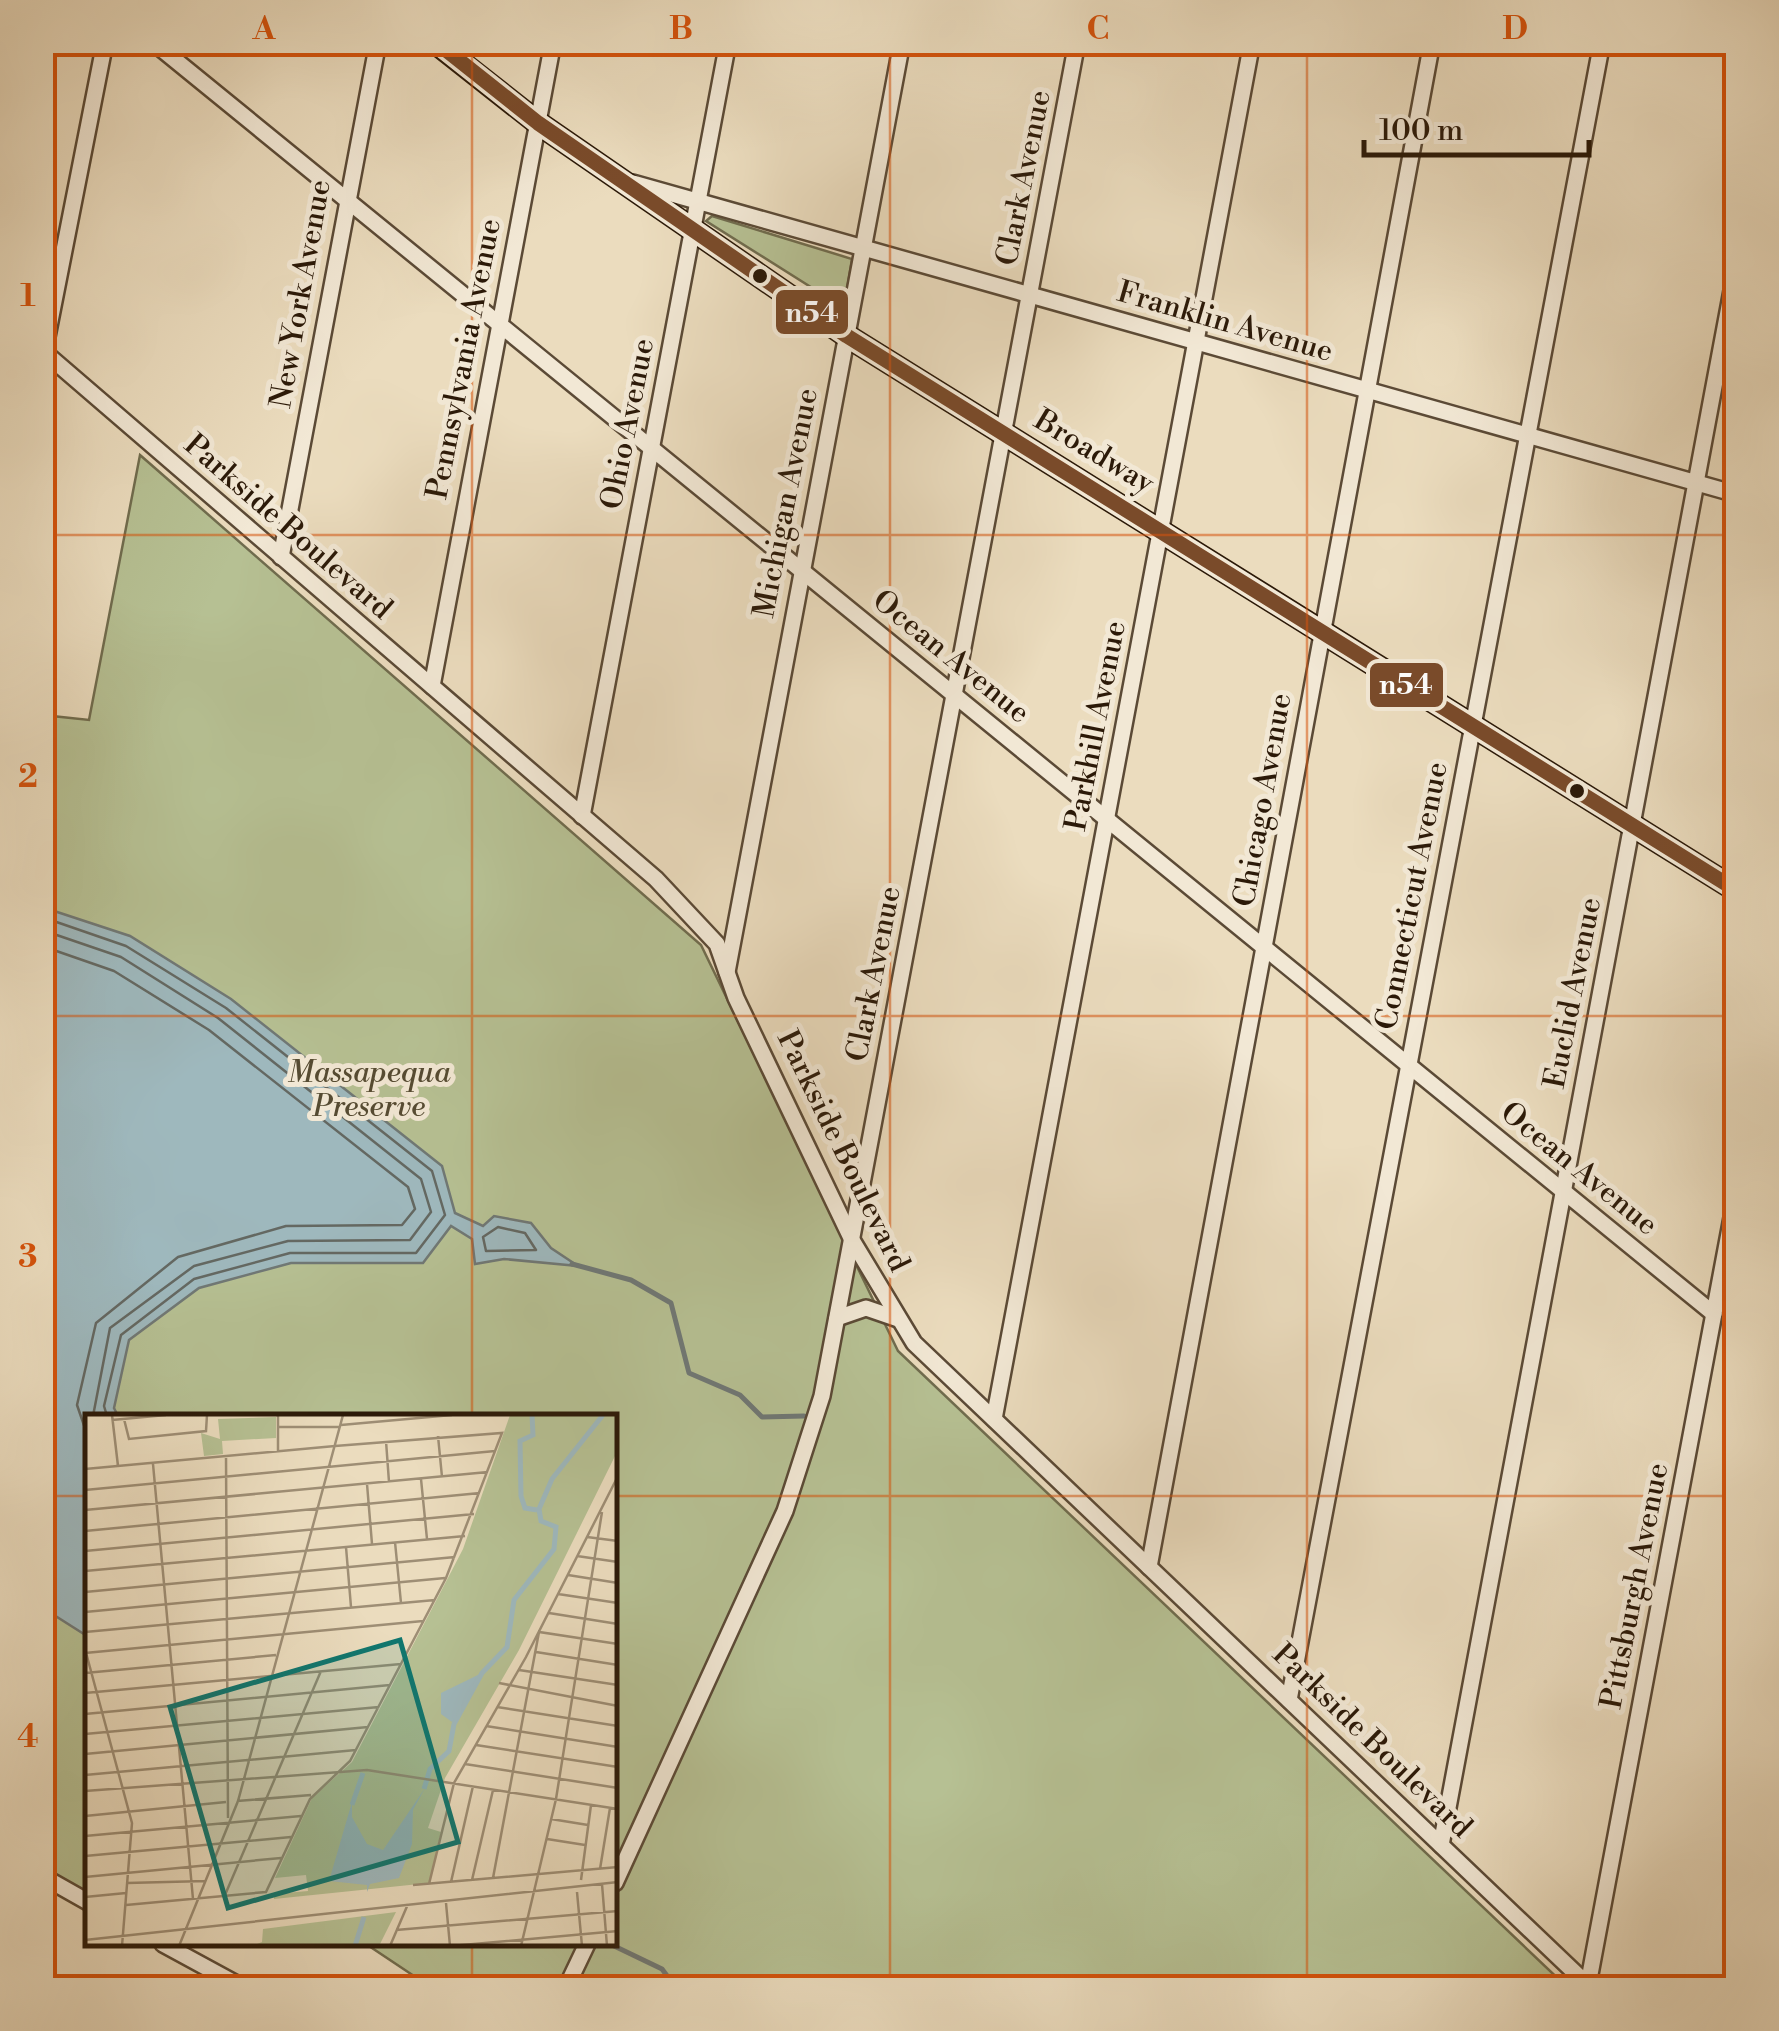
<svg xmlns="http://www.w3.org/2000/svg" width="1779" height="2031" font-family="'Libre Bodoni',serif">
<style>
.green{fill:#b6c093;stroke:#706c4e;stroke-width:2.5}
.water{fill:#9eb8bd;stroke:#707875;stroke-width:2.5}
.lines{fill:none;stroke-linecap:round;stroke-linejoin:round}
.shore{stroke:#646862;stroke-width:2.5}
.stream{stroke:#707875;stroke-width:5}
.minor-casing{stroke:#5b4a36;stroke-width:20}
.major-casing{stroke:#2b1908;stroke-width:25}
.minor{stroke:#f2e8d5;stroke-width:15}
.major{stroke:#e6be7f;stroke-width:20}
.bus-1-casing{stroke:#f2e8d5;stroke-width:22}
.bus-1{stroke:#7a4b2a;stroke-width:15}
.grid{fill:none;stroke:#d5530c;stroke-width:2.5;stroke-opacity:0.55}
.bus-dot{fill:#2b1908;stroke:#f2e8d5;stroke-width:4}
.labels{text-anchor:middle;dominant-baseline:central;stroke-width:10;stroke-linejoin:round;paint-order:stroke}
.street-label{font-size:30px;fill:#2b1908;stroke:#f2e8d5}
.park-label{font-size:30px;font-style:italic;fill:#554b32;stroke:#f2e8d5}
.inset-river{fill:none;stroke:#9eb8bd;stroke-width:5}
.inset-road{fill:none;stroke:#9e8e75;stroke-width:2.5}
.view{fill:#0f766e;fill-opacity:0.15;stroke:#0f766e;stroke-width:5}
.inset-edge{fill:none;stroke:#2b1908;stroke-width:5}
.line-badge{stroke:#f2e8d5;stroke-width:4}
.badge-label{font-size:28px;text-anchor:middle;font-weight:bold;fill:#fff}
.neatline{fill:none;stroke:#d5530c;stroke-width:4}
.grid-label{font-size:32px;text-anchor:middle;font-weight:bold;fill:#d5530c}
</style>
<rect width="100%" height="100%" fill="#ebdcbe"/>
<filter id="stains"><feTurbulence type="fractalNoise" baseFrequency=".002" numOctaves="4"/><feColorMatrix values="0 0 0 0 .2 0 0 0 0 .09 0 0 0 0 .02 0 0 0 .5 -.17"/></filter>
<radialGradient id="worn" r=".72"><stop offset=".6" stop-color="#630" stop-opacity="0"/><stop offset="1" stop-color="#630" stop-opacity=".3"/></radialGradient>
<g class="green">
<polygon points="712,216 852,259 844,308 706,221"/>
<polygon points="140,455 701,945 898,1351 1568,1988 432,1988 366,1944 615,1944 615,1416 88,1416 87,1895 43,1870 42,715 89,720"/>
</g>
<polygon class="water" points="42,907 130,936 231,999 442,1166 455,1213 483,1226 494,1216 531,1223 551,1248 578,1266 504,1259 475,1264 472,1239 451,1226 423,1263 291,1263 199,1288 129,1340 114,1408 118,1416 88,1416 87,1636 43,1608"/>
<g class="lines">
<g class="shore">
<polyline points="42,917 126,946 226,1008 432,1171 445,1215 416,1253 290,1253 194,1279 121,1335 104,1406 107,1416"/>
<polyline points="42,930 121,957 218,1018 421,1179 431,1212 410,1240 288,1241 194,1266 110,1328 93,1416"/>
<polyline points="42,946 114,971 209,1030 408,1187 415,1209 402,1225 286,1226 178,1257 96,1323 77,1405 88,1437"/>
<polygon points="498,1227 525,1233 536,1250 486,1251 483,1237"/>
</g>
<g class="stream">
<polyline points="572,1264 631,1280 671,1303 689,1373 740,1395 762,1417 804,1416"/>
<polyline points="610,1944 662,1969 676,1988"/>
</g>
<defs>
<g id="minor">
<polyline points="105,42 44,352 656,879 717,944 736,998 852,1240 914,1343 1591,1988"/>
<polyline points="153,42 1714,1314"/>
<polyline points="633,183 1736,494"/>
<polyline points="281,557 378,42"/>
<polyline points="432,686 553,42"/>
<polyline points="582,816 728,42"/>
<polyline points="727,972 902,42"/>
<polyline points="837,1318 866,1308 898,1319"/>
<polyline points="994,1419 1252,42"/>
<polyline points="1149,1567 1432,42"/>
<polyline points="1289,1700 1602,42"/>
<polyline points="1441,1845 1736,269"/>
<polyline points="42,1876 88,1902"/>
<polyline points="615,1883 785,1511 822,1396 1077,42"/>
<polyline points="163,1944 244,1988"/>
<polyline points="1588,1985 1736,1196"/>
<polyline points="566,1988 587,1944"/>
</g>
<polyline id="major" points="435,42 538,123 847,336 1736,890"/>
</defs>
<use href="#minor" class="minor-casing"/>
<use href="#major" class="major-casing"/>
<use href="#minor" class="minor"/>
<use href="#major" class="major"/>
<defs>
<polyline id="bus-1" points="436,42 538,123 847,336 1736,890"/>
</defs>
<use href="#bus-1" class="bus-1-casing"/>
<use href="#bus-1" class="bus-1"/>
</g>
<path class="grid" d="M472,42v1374M890,42v1946M1307,42v1946M42,535h1694M42,1016h1694M42,1496h46M615,1496h1121M472,1944v44"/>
<g class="bus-dot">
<circle cx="760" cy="276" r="9"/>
<circle cx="1577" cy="791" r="9"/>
</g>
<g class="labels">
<g class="street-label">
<text transform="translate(1024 178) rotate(-79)">Clark Avenue</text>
<text transform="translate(301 294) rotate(-80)">New York Avenue</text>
<text transform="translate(1225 322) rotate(16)">Franklin Avenue</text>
<text transform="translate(464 359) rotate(-79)">Pennsylvania Avenue</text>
<text transform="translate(628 424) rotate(-79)">Ohio Avenue</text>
<text transform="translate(1094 452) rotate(31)">Broadway</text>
<text transform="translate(786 503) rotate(-79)">Michigan Avenue</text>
<text transform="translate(288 527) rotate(41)">Parkside Boulevard</text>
<text transform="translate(951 657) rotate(39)">Ocean Avenue</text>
<text transform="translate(1096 726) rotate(-79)">Parkhill Avenue</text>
<text transform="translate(1263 800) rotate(-80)">Chicago Avenue</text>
<text transform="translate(1412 896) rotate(-79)">Connecticut Avenue</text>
<text transform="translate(874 974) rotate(-79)">Clark Avenue</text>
<text transform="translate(1573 993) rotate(-79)">Euclid Avenue</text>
<text transform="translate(843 1151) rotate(64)">Parkside Boulevard</text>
<text transform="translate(1579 1169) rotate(39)">Ocean Avenue</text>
<text transform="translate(1635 1586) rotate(-79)">Pittsburgh Avenue</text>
<text transform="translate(1372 1741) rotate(44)">Parkside Boulevard</text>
</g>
<g class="park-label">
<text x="369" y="1073">Massapequa<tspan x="369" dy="34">Preserve</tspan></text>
</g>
</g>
<g transform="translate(85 1414)">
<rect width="532" height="532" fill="#ebdcbe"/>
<path d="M425,1h107v37l-98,198 -74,128 -17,50 13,4 -12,51 -155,16v-5l34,-3 -2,-16 -31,3 37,-80 40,-36 111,-213zM191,3v21l-54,3 1,13 -19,2 -3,-23 19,6 -2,-20zM311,498l-17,34h-127l10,-4 1,-13z" fill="#b6c093"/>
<path d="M397,259l-21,41 -9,8 -11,-8v-21zM340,374l-12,22 -1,34 -13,34 -29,6 -3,8v-7l-38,-4 23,-79v15l15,27 16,6z" fill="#9eb8bd"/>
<path class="inset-river" d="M447,1l1,20 -13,6 1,55 4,12 12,2M339,375l6,-20 19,-18 5,-27 28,-51 25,-26 7,-47 40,-51 2,-22 -15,-6 -2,-12 13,-30 51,-64M267,391l11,-32M270,532l9,-29"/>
<path class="inset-road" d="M27,1l6,51M193,1v36M39,5l5,20 77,-8 1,-16M27,6l54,-5M256,11l111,-10M193,13h62M353,22l4,41M301,27l3,41M141,42l2,362M68,50l40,435M0,55l250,-23M336,65l6,60M282,70l5,60M0,76l410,-39M0,96l403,-38M0,117l395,-38M502,123l31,4M310,128l6,61M261,133l5,60M0,137l389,-37M492,142l41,6M0,157l380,-35M483,161l50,8M0,178l370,-35M473,180l60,9M0,198l360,-34M464,199l69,11M0,218l350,-32M0,235l47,174 -10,123M451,238l82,13M0,239l338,-32M434,256l99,15M0,259l191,-18M414,269l119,23M0,279l316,-29M412,293l121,19M0,300l305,-29M401,312l132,21M0,320l294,-27M391,331l142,22M0,340l283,-27M380,350l153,24M0,361l271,-25M0,377l282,-21 251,39M471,385l46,-287M152,387l74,-6M0,402l141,-14M466,405l37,6M0,422l216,-20M462,425l38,6M0,442l206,-19M515,455l10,-61M0,463l196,-19M408,464l46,-246 79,12M387,466l21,-90M496,466l10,-75M366,468l22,-96M42,469l79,-2M344,470l25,-101 72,-126 92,-181M517,470l5,62M328,471l205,-18M492,478l5,54M140,481l96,-224M0,483l41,-4M361,489l4,43M41,491l140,-13 44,-93 40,-38 96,-183 56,-145 -167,13M311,516l222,-19M0,526l533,-58M94,532l59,-145 105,-386M305,532l18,-42M366,532l167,-15M436,532l35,-147"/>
<path class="view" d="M315,226l58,202 -230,66 -58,-201z"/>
<rect width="532" height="532" class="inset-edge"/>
</g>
<g class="line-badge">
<rect x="774" y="288" width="76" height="48" rx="10" fill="#7a4b2a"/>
<rect x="1368" y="661" width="77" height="48" rx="10" fill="#7a4b2a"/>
</g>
<g class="badge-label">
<text x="812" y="322">n54</text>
<text x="1406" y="694">n54</text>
</g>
<rect width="1779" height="2031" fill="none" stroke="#ebdcbe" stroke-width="110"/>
<path d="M1364 140v15h225v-15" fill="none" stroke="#2b1908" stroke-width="5"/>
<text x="1379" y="140" font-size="30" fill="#2b1908" stroke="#f2e8d5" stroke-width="8" paint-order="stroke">100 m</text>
<rect x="55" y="55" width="1669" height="1921" class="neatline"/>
<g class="grid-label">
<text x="264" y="39">A</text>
<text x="681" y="39">B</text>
<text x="1098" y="39">C</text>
<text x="1515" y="39">D</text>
<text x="28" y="306">1</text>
<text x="28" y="787">2</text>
<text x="28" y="1267">3</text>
<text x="28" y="1747">4</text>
</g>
<rect width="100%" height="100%" filter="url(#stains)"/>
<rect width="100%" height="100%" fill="url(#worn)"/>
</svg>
